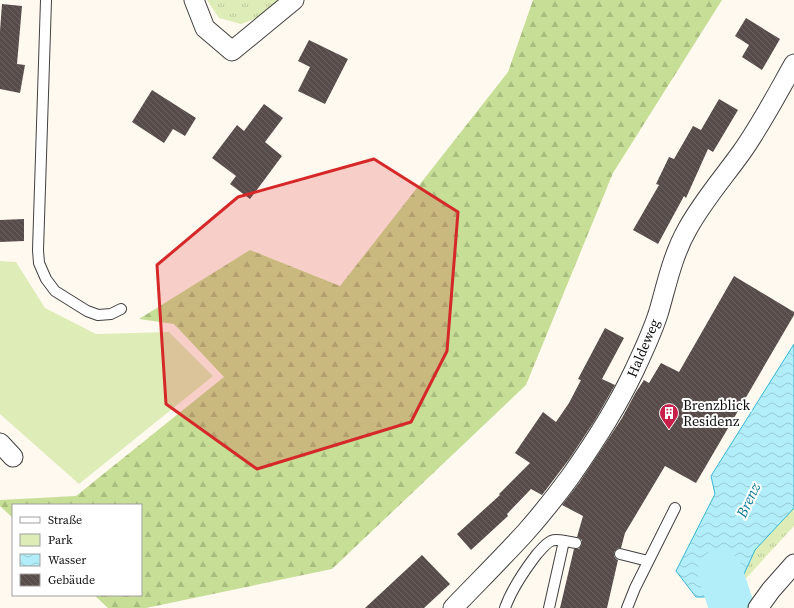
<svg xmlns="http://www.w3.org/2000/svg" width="794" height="608" font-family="'Source Serif 4',serif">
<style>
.grass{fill:url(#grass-tufts)}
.forest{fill:url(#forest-firs)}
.park{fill:#deecb7}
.water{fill:url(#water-waves);stroke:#34b8d5}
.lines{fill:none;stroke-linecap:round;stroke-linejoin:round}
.river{stroke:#b1eefa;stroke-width:45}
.building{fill:url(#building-back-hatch)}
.lane-casing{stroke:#414141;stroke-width:12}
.street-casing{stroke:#414141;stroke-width:21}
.lane{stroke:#fff;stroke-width:10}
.street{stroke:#fff;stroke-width:19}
.marked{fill:#d62828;fill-opacity:0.2;stroke:#d62828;stroke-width:3;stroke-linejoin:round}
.labels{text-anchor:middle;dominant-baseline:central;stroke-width:4;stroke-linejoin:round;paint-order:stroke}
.street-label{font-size:14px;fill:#0e0e0e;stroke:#fff}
.poi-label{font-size:14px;fill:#0e0e0e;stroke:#fff;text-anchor:start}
.water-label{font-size:15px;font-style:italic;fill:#0f7b99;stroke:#fff}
</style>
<defs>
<pattern id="grass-tufts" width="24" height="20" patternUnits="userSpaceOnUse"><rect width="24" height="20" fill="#deecb7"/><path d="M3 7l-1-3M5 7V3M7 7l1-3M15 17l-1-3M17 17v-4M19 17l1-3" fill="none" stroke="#bdc99c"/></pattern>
<pattern id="forest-firs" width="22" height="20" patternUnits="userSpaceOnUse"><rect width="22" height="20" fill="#c6de95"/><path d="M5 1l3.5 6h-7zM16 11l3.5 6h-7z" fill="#a9bd7f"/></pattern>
<pattern id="water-waves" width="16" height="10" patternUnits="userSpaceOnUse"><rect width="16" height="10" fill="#b1eefa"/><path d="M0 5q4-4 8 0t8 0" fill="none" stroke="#97cbd5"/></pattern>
<pattern id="building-back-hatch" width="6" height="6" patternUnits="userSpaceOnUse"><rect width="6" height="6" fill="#584c4a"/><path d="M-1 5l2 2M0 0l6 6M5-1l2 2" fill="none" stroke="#6b6160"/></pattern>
</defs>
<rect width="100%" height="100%" fill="#fff9f0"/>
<g class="grass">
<polygon points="207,0 284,0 265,15 241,24 219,18"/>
<polygon points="794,508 794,526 738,587 755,550"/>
</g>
<polygon class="forest" points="533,0 722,0 613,173 526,385 332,569 146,608 108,608 94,595 141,595 141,505 13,505 13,518 0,506 0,500 76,496 224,377 174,324 139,319 250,250 340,286 508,72"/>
<polygon class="park" points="0,261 16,262 45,308 96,334 169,332 213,376 79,484 0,414"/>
<polygon class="water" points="794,344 794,508 755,550 738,587 704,597 696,597 676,571 715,494 711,476"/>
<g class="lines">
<polyline class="river" points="720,572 732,608"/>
</g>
<g class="building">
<polygon points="2,4 22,6 17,64 25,65 20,93 0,89 0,31"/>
<polygon points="746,18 780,39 762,70 742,57 749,45 735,36"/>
<polygon points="309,40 348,59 325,104 298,91 310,67 298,61"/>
<polygon points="152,90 196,118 185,136 173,129 164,143 132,122"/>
<polygon points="719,99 738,110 713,152 708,149 686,198 684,196 658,244 633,230 659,185 656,184 669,157 674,159 693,126 701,130"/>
<polygon points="264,104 283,118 265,142 282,156 250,199 230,184 236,176 212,158 237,125 244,131"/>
<polygon points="24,219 24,241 0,242 0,220"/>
<polygon points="734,276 794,312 794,315 696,483 665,466 625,533 621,548 618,548 614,552 614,556 616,559 618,560 607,608 560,608 574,549 579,549 582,544 582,540 577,537 583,516 562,505 579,483 605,444 622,418 636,392 644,380 649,383 661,363 679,372"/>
<polygon points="605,328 624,338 602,379 615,385 595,420 570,458 542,495 531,489 507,514 508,516 471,550 457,534 500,495 499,494 530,463 515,453 543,412 556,422 569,403 581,380 578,379"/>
<polygon points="422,555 450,584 424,608 365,608"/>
</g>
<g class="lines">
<defs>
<g id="lane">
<polyline points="46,0 38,250 39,263 46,279 55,291 87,311 98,315 111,314 121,309"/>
<polyline points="620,554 648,561"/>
<path d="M505,608c7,-20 19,-37 32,-54 4,-4 8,-10 14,-13 7,-3 17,1 25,2"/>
<polyline points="549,608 564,541"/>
<polyline points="627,608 635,588 675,508"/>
</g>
<g id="street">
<polyline points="194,0 205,28 232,51 294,0"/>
<polyline points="0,443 13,457"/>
<path d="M453,608c24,-25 49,-50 72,-75 16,-18 31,-37 45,-56 24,-34 46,-68 64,-106 9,-19 19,-40 25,-60 8,-28 14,-57 29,-83 15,-27 35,-50 53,-75 20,-28 36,-59 53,-89"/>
<polyline points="758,608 771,590 794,564"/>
</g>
</defs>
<use href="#lane" class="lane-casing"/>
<use href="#street" class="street-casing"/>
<use href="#lane" class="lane"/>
<use href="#street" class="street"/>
</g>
<path class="marked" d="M374,159l84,53 -11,139 -36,71 -154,47 -91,-65 -9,-139 81,-68z"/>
<defs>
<symbol id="building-pin" viewBox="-11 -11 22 30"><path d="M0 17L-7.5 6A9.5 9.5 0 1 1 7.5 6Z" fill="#c71e4a" stroke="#fff"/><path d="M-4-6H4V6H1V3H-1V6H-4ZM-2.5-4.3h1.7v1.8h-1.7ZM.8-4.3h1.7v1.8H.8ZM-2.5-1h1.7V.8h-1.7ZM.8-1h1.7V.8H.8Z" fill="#fff"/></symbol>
</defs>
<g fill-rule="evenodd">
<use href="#building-pin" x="658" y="402" width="22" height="30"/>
</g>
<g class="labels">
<g class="street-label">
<text transform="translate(643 348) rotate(-67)">Haldeweg</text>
</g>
<g class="poi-label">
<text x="683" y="405">Brenzblick<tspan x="683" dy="16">Residenz</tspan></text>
</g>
<g class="water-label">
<text transform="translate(748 500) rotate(-65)">Brenz</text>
</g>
</g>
<rect x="12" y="504" width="130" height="92" fill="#ffffff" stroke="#9f9f9f"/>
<rect x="20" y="517" width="20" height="6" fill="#ffffff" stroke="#9f9f9f"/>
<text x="48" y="524" font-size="12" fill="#0e0e0e">Straße</text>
<rect x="20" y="534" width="20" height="12" fill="#deecb7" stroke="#9f9f9f"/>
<text x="48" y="544" font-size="12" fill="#0e0e0e">Park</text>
<rect x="20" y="554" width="20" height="12" fill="url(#water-waves)" stroke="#9f9f9f"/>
<text x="48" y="564" font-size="12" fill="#0e0e0e">Wasser</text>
<rect x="20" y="574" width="20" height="12" fill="url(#building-back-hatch)" stroke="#9f9f9f"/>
<text x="48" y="584" font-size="12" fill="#0e0e0e">Gebäude</text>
</svg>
